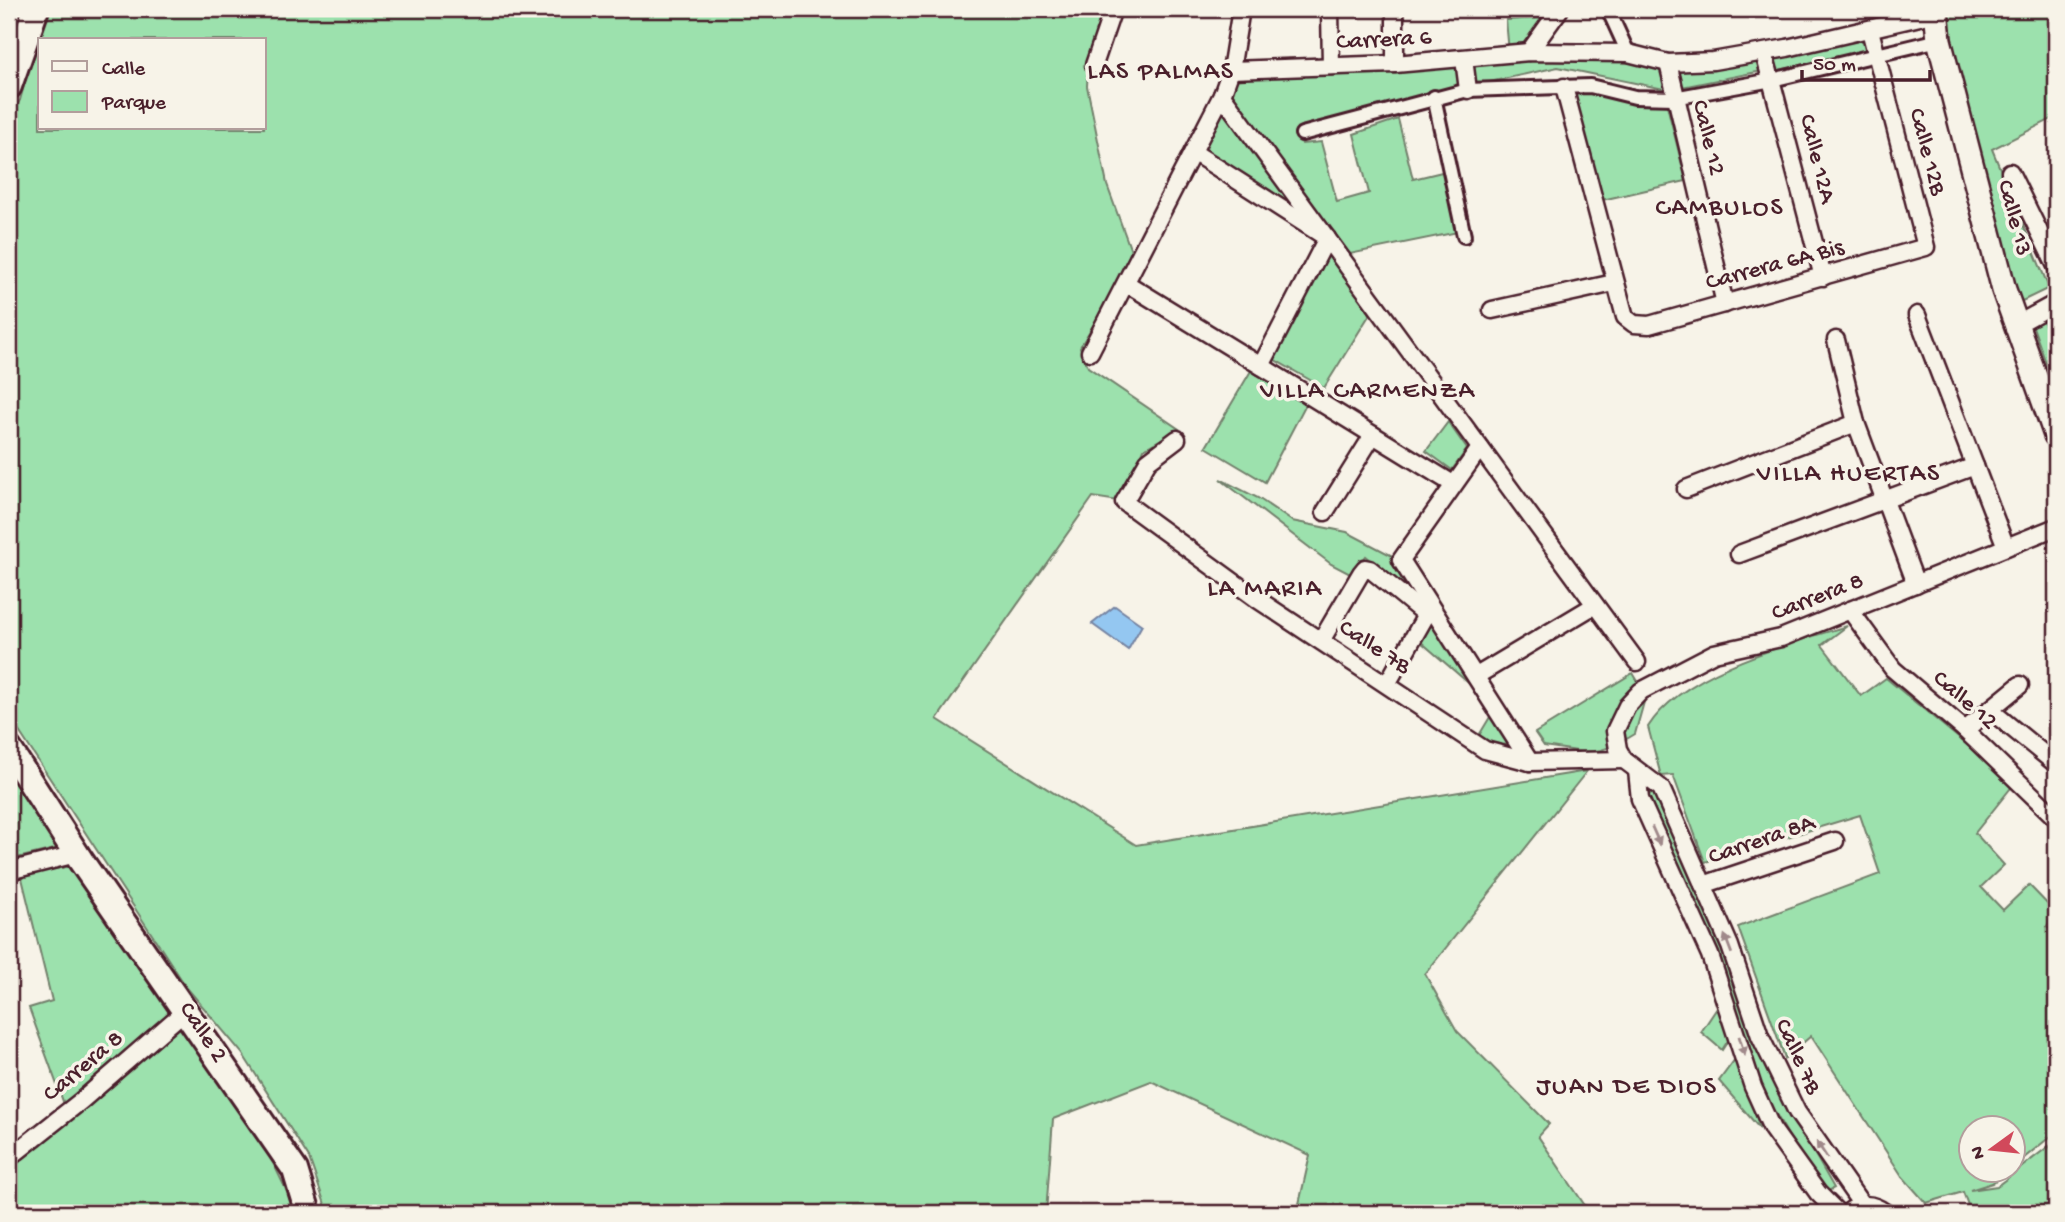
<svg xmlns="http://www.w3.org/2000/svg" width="2065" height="1222" font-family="'Gochi Hand',sans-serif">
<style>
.green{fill:#9ce1ad;stroke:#73806c;stroke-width:2;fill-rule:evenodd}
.water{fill:#94c7f1;stroke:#7684a2;stroke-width:2}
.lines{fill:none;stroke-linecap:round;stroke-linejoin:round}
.pedestrian-casing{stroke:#4a1f2b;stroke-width:18}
.minor-casing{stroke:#4a1f2b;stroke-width:21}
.secondary-casing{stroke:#4a1f2b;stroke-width:28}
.primary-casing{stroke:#4a1f2b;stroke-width:30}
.pedestrian{stroke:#f7f3e8;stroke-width:12}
.minor{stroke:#f7f3e8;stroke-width:16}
.secondary{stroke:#f7f3e8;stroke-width:23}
.primary{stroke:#f7f3e8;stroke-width:24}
.oneway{fill:#a0898a}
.labels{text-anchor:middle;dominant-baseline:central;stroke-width:7;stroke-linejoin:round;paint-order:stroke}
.street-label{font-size:24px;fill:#4a1f2b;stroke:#f7f3e8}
.neighbourhood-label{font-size:26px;letter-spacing:2px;fill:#4a1f2b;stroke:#f7f3e8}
</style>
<rect width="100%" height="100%" fill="#f7f3e8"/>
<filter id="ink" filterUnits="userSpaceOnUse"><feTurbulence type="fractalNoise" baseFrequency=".0143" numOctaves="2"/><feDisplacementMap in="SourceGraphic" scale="14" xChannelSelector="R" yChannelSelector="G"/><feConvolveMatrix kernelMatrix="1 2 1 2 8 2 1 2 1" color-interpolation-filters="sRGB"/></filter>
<g filter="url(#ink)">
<g class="green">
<path d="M45,9h1063l-20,59 -1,18 20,99 24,66 -16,38 -35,58 8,20 91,62 -35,20 -20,53 -31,-5 -156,222 199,126 451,-74 -162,203 32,57 92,93 -11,12 52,77h-293l13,-58 -159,-74 -98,38 -7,94h-718l-19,-55 -67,-105 -55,-65 -178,-272v-598l11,-18zM40,40h224v88h-224z"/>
<polygon points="1541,9 1555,9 1525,51 1509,52 1506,20 1540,18"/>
<path d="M1948,9h108v108l-64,32 57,139 -29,14 -40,-150c-19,-45 -27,-95 -32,-143z"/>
<polygon points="1868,39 1870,54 1778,70 1774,57"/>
<polygon points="1581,57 1664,67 1664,89 1558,67 1471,86 1468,62"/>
<polygon points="1759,60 1762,71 1677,88 1673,72"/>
<polygon points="1461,63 1464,85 1297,130 1302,144 1321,142 1337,202 1369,193 1354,134 1398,119 1413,179 1446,171 1458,232 1350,254 1231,94 1238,77"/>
<polygon points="1565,81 1665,97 1686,181 1602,200"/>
<polygon points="1224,106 1312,224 1206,156 1202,147"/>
<polygon points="1328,250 1370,314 1324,388 1270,357"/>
<polygon points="2042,318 2056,349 2056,391 2032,324"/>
<polygon points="1252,369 1308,400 1265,482 1206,447"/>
<polygon points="1448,422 1467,449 1452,470 1426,451"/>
<polygon points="1220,479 1258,498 1292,521 1347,532 1404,562 1526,747 1491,743 1478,737 1496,707 1420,641 1427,605 1366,556 1352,575 1331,564"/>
<path d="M1847,626l-25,19 39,51 25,-18 128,106 -39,49 29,32 -23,22 22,23 26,-25 26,27 -8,14 9,10v196l-43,35 -1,-39h-42v42h39l-17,13 -22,7 27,-4 52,-40 7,10v57h-85l-8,-21 -37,11 -24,-27 -91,-140 -26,22 -47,-131 142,-53 -20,-59 -155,47 -32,-87 -12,1 -13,-49c34,-55 139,-83 199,-101z"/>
<path d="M1633,673l13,22 -11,39c-38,24 -49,18 -91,12l-9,-13z"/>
<polygon points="9,762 63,847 9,860"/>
<polygon points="1658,790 1792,1114 1834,1188 1823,1194 1764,1094 1643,797"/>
<polygon points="72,866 172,1014 64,1104 29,1008 52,1001 21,874"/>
<polygon points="1719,1005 1729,1039 1722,1050 1701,1032"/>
<path d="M179,1026c49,55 89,118 117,187h-287v-45z"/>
<polygon points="1738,1055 1760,1129 1719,1081"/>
</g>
<polygon class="water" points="1115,606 1142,625 1128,650 1092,624"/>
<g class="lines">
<defs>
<g id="pedestrian">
<polyline points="1608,9 1628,53"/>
<polyline points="1434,97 1464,236"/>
<polyline points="1302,134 1468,90 1590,86 1635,97 1674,98 1772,80 1939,40"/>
</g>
<g id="minor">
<polyline points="1330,9 1331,66"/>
<polyline points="1529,52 1560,9"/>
<polyline points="1764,53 1823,277"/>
<polyline points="1464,59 1468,90"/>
<polyline points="1668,63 1725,304"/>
<polyline points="1395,64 1395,9"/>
<polyline points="1094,65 1113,9"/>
<polyline points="1231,70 1395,64 1529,52 1628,53 1668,63 1713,61 1787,48 1937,13"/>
<polyline points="1564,87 1625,317 1634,324 1649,325 1926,247 1870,30"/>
<polyline points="1222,95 1637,662"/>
<polyline points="1193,152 1327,238 1261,366"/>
<polyline points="2010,172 2056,266"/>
<polyline points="1126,283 1453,484"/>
<polyline points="1492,310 1614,283"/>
<polyline points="1917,315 2006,547"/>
<polyline points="2016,325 2056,303"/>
<polyline points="1836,340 1856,423 1916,584"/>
<polyline points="1090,352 1222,95 1231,70 1241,9"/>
<polyline points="1177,439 1148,461 1124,502 1257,599 1485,750 1530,762 1624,760"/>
<polyline points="1480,448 1401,560 1530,762"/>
<polyline points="1686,489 1856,423"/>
<polyline points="1325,512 1373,435"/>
<polyline points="1739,554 1975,466"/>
<polyline points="1850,610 1893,669 1965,730 2056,818"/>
<polyline points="1321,641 1361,573 1365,568 1370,569 1421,611 1425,617 1387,684"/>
<polyline points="1478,675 1595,605"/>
<polyline points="1990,710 2056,764"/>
<polyline points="1965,730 2020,685"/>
<polyline points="1637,771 1640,799 1710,955 1753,1087 1772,1129 1818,1193 1838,1213"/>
<polyline points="9,871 76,854"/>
<polyline points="1703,885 1835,841"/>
<polyline points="9,1158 81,1101 186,1010"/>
<polyline points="1862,1205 1797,1112 1760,1036 1730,946 1661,788 1624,760 1618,749 1615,731 1627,706 1641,691 1714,653 1781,638 2056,527"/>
<path d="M1847,1213c13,-11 26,-10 39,0"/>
</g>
<polyline id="secondary" points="1936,9 1939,40 2004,290 2056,435"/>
<g id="primary">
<polyline points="9,86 36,9"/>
<polyline points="9,749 81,861 295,1170 308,1213"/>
</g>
</defs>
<use href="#pedestrian" class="pedestrian-casing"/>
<use href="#minor" class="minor-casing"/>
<use href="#secondary" class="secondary-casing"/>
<use href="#primary" class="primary-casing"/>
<use href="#pedestrian" class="pedestrian"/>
<use href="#minor" class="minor"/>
<use href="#secondary" class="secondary"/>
<use href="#primary" class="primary"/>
</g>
<defs><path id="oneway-solid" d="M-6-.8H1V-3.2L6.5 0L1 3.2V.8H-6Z" transform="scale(1.75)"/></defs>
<g class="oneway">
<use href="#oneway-solid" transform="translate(1656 836) rotate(66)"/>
<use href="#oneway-solid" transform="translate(1728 944) rotate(-111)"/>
<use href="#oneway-solid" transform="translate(1742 1046) rotate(73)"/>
<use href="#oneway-solid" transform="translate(1822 1150) rotate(-123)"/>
</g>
</g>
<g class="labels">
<g class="street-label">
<text transform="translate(1384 41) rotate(-3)">Carrera 6</text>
<text transform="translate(1707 138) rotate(76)">Calle 12</text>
<text transform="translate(1926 152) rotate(75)">Calle 12B</text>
<text transform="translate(1816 159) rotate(76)">Calle 12A</text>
<text transform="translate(2013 218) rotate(75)">Calle 13</text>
<text transform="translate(1775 266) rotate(-15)">Carrera 6A Bis</text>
<text transform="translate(1818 598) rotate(-21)">Carrera 8</text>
<text transform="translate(1374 648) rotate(33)">Calle 7B</text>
<text transform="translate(1964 701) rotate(41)">Calle 12</text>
<text transform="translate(1762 841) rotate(-19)">Carrera 8A</text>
<text transform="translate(202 1033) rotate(56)">Calle 2</text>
<text transform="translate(1797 1057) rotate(65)">Calle 7B</text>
<text transform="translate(84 1067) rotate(-40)">Carrera 8</text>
</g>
<g class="neighbourhood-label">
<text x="1161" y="73">LAS PALMAS</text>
<text x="1720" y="209">CAMBULOS</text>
<text x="1368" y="392">VILLA CARMENZA</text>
<text x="1849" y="475">VILLA HUERTAS</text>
<text x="1265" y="590">LA MARIA</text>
<text x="1627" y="1088">JUAN DE DIOS</text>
</g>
</g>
<rect width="2065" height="1222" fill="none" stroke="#f7f3e8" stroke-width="35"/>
<rect x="18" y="18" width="2030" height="1187" fill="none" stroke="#4a1f2b" stroke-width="2.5" filter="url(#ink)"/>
<rect x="38" y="38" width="228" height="91" fill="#f7f3e8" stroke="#b29e9c" stroke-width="2"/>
<rect x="52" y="61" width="35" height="10" fill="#f7f3e8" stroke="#b29e9c" stroke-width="2"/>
<text x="102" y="74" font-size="21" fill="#4a1f2b">Calle</text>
<rect x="52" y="91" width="35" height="21" fill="#9ce1ad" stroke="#b29e9c" stroke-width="2"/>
<text x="102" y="108" font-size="21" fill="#4a1f2b">Parque</text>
<g transform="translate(1992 1149) rotate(255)"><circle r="33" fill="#f7f3e8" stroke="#b29e9c" stroke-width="2"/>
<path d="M0-5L12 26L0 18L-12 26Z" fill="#d1495b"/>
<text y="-10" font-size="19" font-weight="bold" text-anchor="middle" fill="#4a1f2b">N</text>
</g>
<path d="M1802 70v10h128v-10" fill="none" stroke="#4a1f2b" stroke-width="3.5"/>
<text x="1813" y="70" font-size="21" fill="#4a1f2b" stroke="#f7f3e8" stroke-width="5" paint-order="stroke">50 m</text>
</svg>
